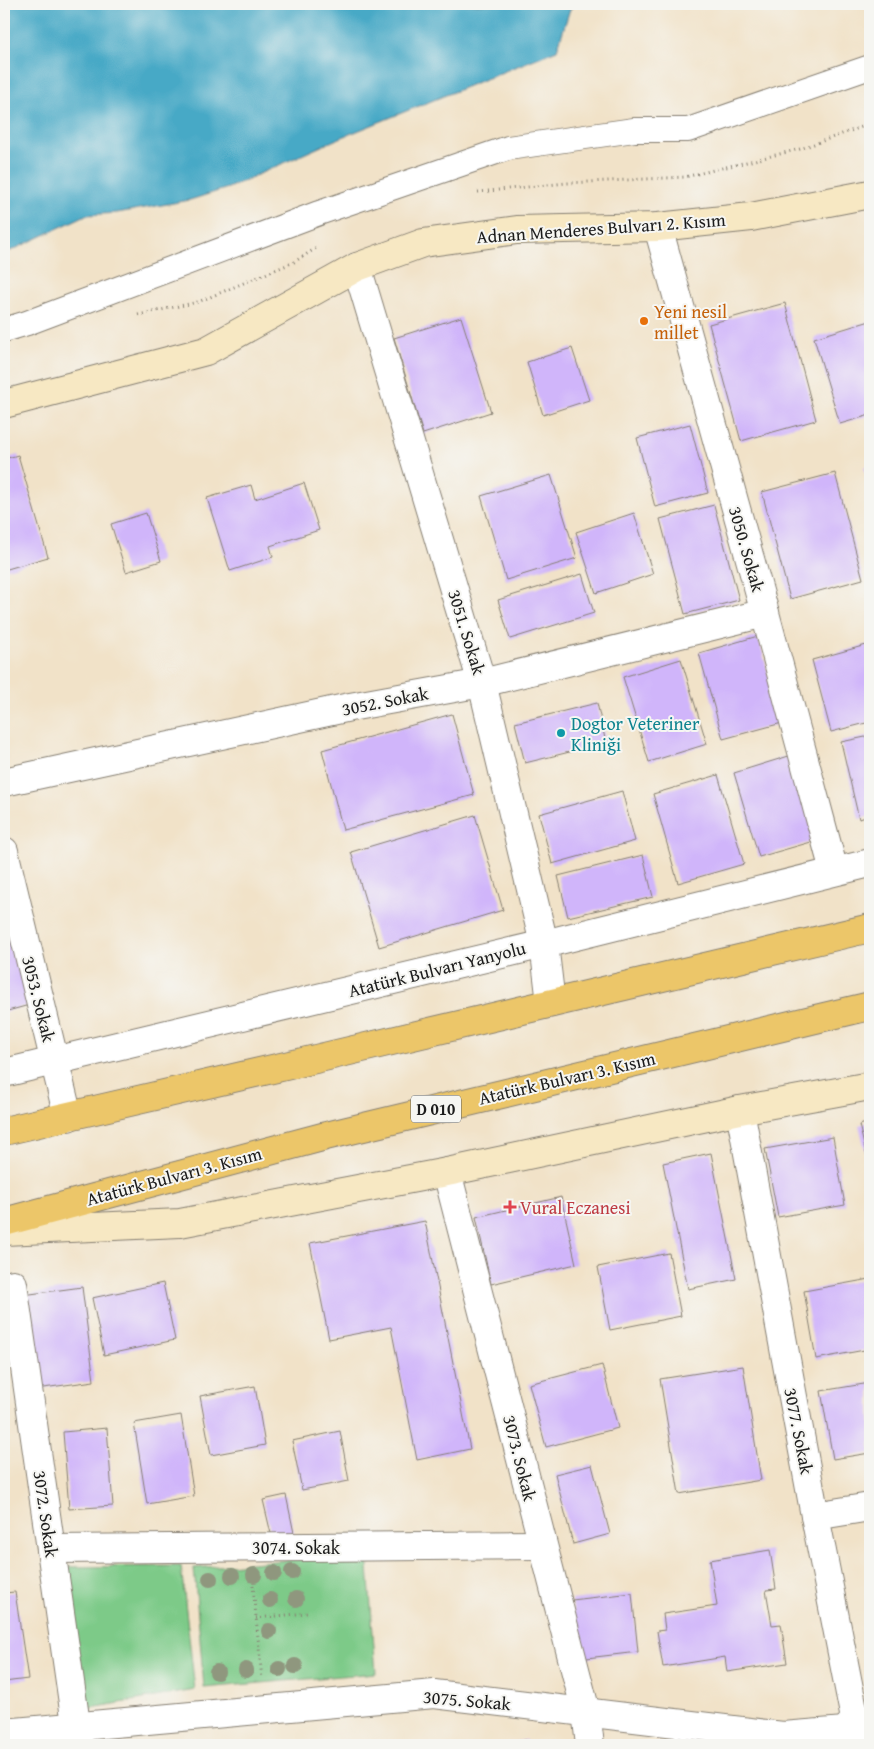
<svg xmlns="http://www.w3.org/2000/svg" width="874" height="1749" font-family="'Gentium Book Plus',serif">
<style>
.green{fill:#7dca88;stroke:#4c7352}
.water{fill:#46a9c6;stroke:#316271}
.building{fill:#d0b5fa}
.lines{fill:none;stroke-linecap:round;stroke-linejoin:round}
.pedestrian-casing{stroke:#867f72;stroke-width:26}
.minor-casing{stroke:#867f72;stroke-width:30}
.secondary-casing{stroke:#867f72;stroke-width:30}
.trunk-casing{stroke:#867f72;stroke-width:30}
.path{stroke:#867f72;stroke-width:3;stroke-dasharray:1 4;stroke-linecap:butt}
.pedestrian{stroke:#fff;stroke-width:24}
.minor{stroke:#fff;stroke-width:28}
.secondary{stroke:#f7e8c3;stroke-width:28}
.trunk{stroke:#ecc669;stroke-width:28}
.tree{fill:#8f977e}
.food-dot{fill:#e8710a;stroke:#f6f6f2;stroke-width:2}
.culture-dot{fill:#0f9aa8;stroke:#f6f6f2;stroke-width:2}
.health-dot{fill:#e0444e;stroke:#f6f6f2;stroke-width:2}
.labels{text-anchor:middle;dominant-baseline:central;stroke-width:4;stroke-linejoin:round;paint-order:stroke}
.shield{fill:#f6f6f2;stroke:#5d5d5c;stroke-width:1}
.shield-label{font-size:16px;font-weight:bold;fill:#1c1c1c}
.street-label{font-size:18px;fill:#1c1c1c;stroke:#f6f6f2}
.food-label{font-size:18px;fill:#c56008;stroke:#f6f6f2;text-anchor:start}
.culture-label{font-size:18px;fill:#0d838f;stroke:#f6f6f2;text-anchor:start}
.health-label{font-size:18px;fill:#be3a42;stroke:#f6f6f2;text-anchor:start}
</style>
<rect width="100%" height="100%" fill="#f6f6f2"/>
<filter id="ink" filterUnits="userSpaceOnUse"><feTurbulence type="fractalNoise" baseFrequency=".02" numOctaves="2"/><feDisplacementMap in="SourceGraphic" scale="10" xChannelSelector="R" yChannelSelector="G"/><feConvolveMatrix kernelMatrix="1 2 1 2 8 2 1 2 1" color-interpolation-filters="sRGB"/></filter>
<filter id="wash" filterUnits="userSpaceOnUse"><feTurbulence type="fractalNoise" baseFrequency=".0096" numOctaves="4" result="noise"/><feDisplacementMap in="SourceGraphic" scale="20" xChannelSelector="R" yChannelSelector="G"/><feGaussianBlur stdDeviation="1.12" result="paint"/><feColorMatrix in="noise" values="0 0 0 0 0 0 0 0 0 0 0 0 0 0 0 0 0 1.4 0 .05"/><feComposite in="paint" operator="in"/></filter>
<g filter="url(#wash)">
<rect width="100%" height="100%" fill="#f1e2c8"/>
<g class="green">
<polygon points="367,1553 376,1673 204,1688 194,1568"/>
<polygon points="181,1566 195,1690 85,1709 66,1567"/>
</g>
<polygon class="water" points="4,4 576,4 570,9 557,50 335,140 228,188 190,200 117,213 86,215 4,254"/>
<g id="blocks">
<g class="building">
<polygon points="785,303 816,420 741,441 709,324"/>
<polygon points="461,317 491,412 423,434 394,338"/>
<polygon points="870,321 870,415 840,424 814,338"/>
<polygon points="572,348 589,400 543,415 527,362"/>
<polygon points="690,424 708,493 655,507 637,438"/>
<polygon points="18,455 48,557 4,570 4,459"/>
<polygon points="870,465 870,488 864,467"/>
<polygon points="835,473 863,579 790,599 762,492"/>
<polygon points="551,475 577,558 506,580 481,496"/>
<polygon points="304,483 319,530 270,546 273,557 230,571 207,498 251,485 255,499"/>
<polygon points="714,505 739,600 685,614 660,519"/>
<polygon points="146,513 161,561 126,572 111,524"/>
<polygon points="634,513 653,574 596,593 576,532"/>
<polygon points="582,574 594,613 510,639 498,600"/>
<polygon points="758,636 782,723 723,739 699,653"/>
<polygon points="870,644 870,722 831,732 812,660"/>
<polygon points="681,659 707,744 649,762 623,677"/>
<polygon points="597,703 606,743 525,763 515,723"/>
<polygon points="452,714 474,795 343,830 322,750"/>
<polygon points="870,736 870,816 859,819 841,742"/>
<polygon points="792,755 818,840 759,857 734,773"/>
<polygon points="718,775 744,864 678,883 653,794"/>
<polygon points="622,791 635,841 552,864 539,814"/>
<polygon points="475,815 503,910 379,947 351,852"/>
<polygon points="643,855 653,897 568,917 558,876"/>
<polygon points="4,891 33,1004 4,1012"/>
<polygon points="870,1122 870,1169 859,1125"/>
<polygon points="833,1137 845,1205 778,1217 765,1149"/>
<polygon points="711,1153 736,1279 688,1289 663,1163"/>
<polygon points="561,1197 576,1264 491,1284 476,1217"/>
<polygon points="425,1221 470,1449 417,1460 391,1327 329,1339 310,1243"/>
<polygon points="669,1253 681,1316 610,1330 598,1267"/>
<polygon points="870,1279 870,1349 816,1359 804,1291"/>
<polygon points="163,1283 175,1340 104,1355 92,1298"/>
<polygon points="82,1287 94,1381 36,1389 23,1295"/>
<polygon points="602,1365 618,1428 546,1447 529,1384"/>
<polygon points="743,1366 761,1480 679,1494 660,1379"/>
<polygon points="870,1383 870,1453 833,1459 821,1391"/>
<polygon points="255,1386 265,1445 211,1455 200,1396"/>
<polygon points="181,1415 194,1496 147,1504 134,1423"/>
<polygon points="107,1428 113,1506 69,1509 63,1432"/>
<polygon points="340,1431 349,1481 302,1490 292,1441"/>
<polygon points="592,1465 610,1534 573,1544 555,1474"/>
<polygon points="286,1495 294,1533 272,1538 263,1500"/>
<polygon points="770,1550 776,1589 766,1590 772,1625 781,1624 787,1663 727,1672 725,1657 663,1667 657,1631 665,1630 663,1614 717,1606 710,1560"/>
<polygon points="15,1592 28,1679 4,1682 4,1593"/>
<polygon points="632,1593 638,1652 578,1659 572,1600"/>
<polygon points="865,1627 870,1627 870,1655 869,1655"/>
<polygon points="526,1740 526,1745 504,1745 504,1744"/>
</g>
</g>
</g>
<g filter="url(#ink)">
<use href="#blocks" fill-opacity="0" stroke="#867f72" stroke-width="1"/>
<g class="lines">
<defs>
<polyline id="pedestrian" points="4,330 27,323 319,213 508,148 634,130 688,130 870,67"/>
<g id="minor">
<polyline points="658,227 765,613 834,871"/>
<polyline points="357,267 482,683 544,944 551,1003"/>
<polyline points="4,782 350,707 482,683 765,613"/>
<polyline points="4,851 68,1117"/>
<polyline points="4,1073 544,944 870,863"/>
<polyline points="740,1110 815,1516 855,1719 837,1742"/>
<polyline points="447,1172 586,1712 590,1745"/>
<polyline points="13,1284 79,1745"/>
<polyline points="815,1516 870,1507"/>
<polyline points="51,1549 542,1545"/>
<polyline points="4,1733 434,1694 783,1736 870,1729"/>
</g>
<g id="secondary">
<polyline points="4,404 206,351 357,267 423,243 517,230 658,227 751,217 870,194"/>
<polyline points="4,1231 180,1223 447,1172 740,1110 870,1086"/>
</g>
<g id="trunk">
<polyline points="4,1131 307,1061 870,928"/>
<polyline points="4,1222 326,1136 870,1006"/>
</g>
</defs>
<use href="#pedestrian" class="pedestrian-casing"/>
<use href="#minor" class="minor-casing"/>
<use href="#secondary" class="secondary-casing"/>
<use href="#trunk" class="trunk-casing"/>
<g class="path">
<polyline points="478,192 567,183 685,177 800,149 870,124"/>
<polyline points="138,315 198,302 294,262 318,247"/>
<polyline points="253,1585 262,1679"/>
<polyline points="256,1618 307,1613"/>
</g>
<use href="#pedestrian" class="pedestrian"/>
<use href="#minor" class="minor"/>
<use href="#secondary" class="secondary"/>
<use href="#trunk" class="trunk"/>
</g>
<g class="tree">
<circle cx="292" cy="1572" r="8"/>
<circle cx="274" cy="1573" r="8"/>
<circle cx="254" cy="1575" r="8"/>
<circle cx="232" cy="1576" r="8"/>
<circle cx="210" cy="1579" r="8"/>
<circle cx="296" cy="1599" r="8"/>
<circle cx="270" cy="1600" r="8"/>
<circle cx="269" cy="1631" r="8"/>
<circle cx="295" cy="1666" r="8"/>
<circle cx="279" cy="1669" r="8"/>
<circle cx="246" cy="1670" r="8"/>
<circle cx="217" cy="1672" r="8"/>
</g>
</g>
<circle class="food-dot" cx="644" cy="321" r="5"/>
<circle class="culture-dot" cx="561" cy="733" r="5"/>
<path class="health-dot" d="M507.5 1199.5h5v5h5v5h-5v5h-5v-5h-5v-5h5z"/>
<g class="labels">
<rect class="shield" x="411" y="1095.5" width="50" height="27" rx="4"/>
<g class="shield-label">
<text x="436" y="1109">D 010</text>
</g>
<g class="street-label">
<text transform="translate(601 228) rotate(-4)">Adnan Menderes Bulvarı 2. Kısım</text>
<text transform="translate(747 549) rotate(74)">3050. Sokak</text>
<text transform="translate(467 632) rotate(73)">3051. Sokak</text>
<text transform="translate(385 701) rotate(-11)">3052. Sokak</text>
<text transform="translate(437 969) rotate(-14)">Atatürk Bulvarı Yanyolu</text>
<text transform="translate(39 999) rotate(76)">3053. Sokak</text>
<text transform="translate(567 1078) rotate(-13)">Atatürk Bulvarı 3. Kısım</text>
<text transform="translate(174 1176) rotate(-15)">Atatürk Bulvarı 3. Kısım</text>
<text transform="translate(799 1431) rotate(79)">3077. Sokak</text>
<text transform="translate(520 1458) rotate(76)">3073. Sokak</text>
<text transform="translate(46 1514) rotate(82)">3072. Sokak</text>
<text x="296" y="1547">3074. Sokak</text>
<text transform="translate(467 1700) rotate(5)">3075. Sokak</text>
</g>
<g class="food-label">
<text x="654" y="311">Yeni nesil<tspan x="654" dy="21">millet</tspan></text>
</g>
<g class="culture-label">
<text x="571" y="723">Dogtor Veteriner<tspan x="571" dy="21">Kliniği</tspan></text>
</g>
<g class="health-label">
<text x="520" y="1207">Vural Eczanesi</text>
</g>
</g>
<rect width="874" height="1749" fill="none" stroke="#f6f6f2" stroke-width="20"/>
</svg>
